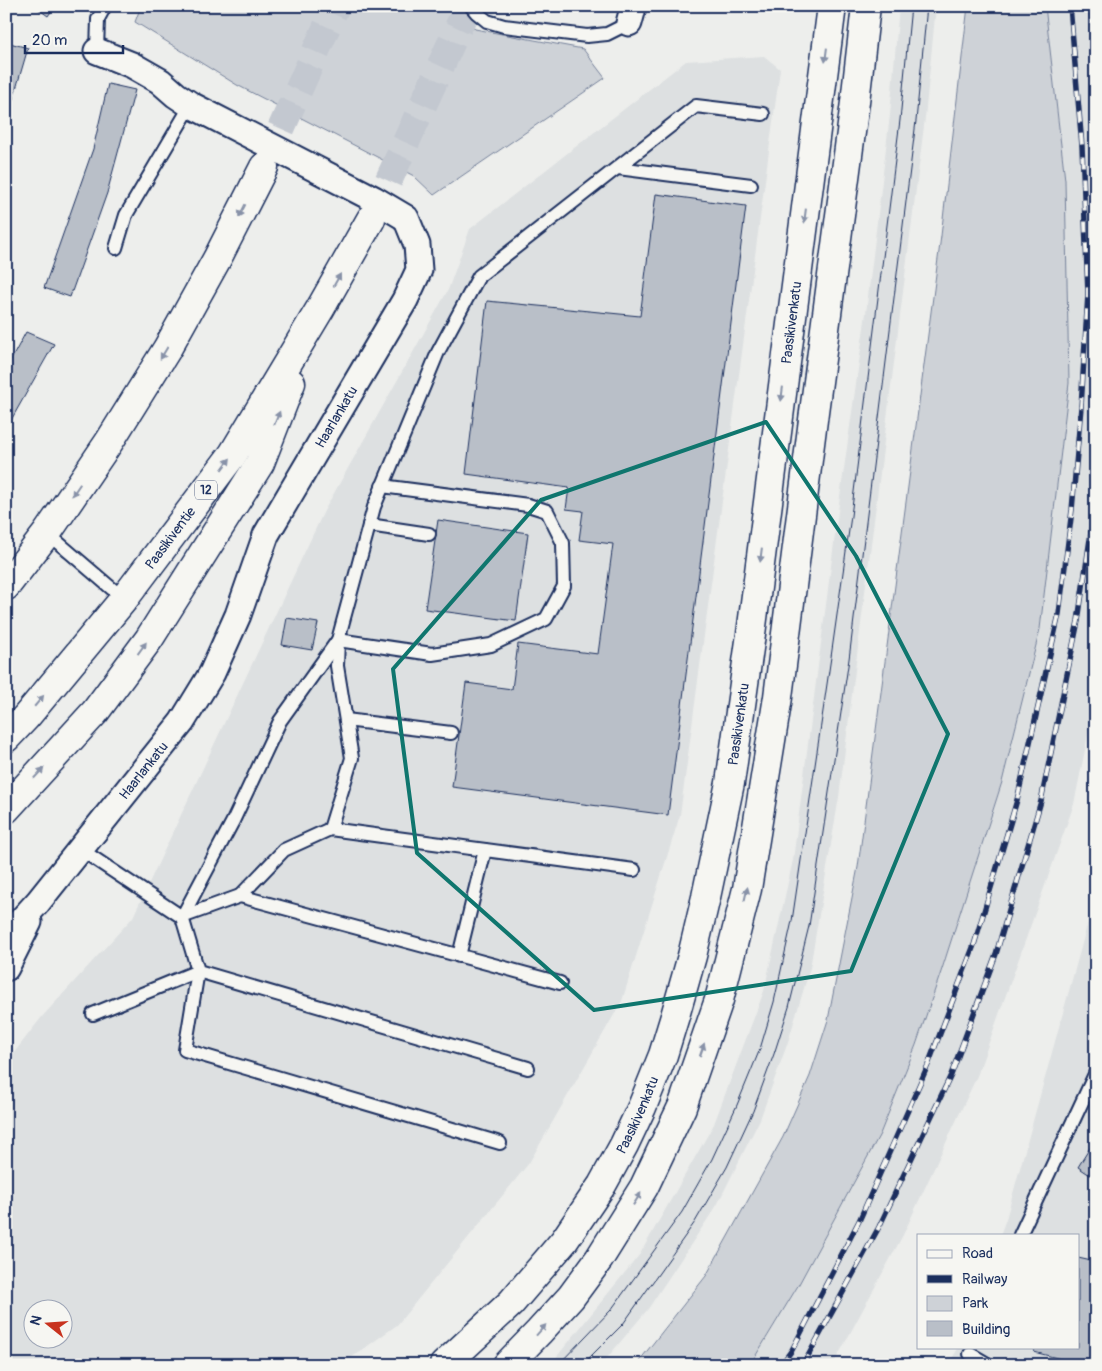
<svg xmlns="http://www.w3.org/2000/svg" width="1102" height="1371" font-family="Pangolin,sans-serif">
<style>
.built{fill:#dde0e1;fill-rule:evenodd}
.green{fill:#ced2d7;stroke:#74809a}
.building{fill:#b9bfc8;stroke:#1b2f5e}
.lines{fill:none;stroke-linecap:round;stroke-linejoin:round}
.trunk-tunnel{stroke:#c3c8d0;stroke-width:28;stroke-dasharray:28 14;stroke-linecap:butt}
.service-casing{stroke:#1b2f5e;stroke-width:16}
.minor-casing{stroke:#1b2f5e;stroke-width:29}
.primary-casing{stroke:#1b2f5e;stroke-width:31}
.trunk-casing{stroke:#1b2f5e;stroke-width:31}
.service{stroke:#f6f6f2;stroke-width:12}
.minor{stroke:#f6f6f2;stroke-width:25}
.primary{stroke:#f6f6f2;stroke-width:28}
.trunk{stroke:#f6f6f2;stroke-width:28}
.tram{stroke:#1b2f5e;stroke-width:1}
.rail-casing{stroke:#1b2f5e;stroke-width:5.5}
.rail{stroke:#f6f6f2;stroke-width:4;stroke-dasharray:11;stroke-linecap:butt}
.oneway{fill:#8892a8}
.marked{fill:none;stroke:#0f766e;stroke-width:4;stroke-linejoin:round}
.labels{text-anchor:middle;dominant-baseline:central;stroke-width:4;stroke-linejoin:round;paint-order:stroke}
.shield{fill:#f6f6f2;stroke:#5d6b8a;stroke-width:1}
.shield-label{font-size:12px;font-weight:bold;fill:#1b2f5e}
.street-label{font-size:14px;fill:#1b2f5e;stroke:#f6f6f2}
</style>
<rect width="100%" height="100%" fill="#edeeec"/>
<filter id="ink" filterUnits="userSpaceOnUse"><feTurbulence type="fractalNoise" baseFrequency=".02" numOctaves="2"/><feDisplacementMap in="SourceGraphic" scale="10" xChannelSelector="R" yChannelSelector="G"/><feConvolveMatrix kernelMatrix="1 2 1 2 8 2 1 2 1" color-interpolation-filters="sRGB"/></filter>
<g filter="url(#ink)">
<g class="built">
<polygon points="899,6 936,6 925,118 839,797 810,968 788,1042 760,1119 717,1205 648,1309 601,1365 550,1365 640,1254 714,1124 764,991 793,860 839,504 866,313 890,115"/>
<polygon points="1045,6 1096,6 1096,696 1074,804 977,1076 903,1235 833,1365 750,1365 799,1284 880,1134 916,1045 942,969 1002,782 1040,629 1069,383 1065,180"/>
<path d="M764,56l16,13 -100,746 -58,186 -93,162 -132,162 -56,40h-335v-302l35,-45 92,-101 191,-406 124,-221 22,-61 216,-168zM32,1308h30v30h-30z"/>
<polygon points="1096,893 1096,1365 948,1365 959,1347 1078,1347 1078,1235 1000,1235 1006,1219"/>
</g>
<g class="green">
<polygon points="141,6 456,6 475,29 583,49 605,78 434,195 414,176 237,85 135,22"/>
<polygon points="968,6 1045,6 1065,180 1069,383 1040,629 1002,782 942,969 916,1045 880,1134 799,1284 750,1365 636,1365 706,1276 783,1137 810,1076 828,1020 858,867 941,236"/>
</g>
<g class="building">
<polygon points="34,6 55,6 48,16"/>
<polygon points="6,42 28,48 6,123"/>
<polygon points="108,84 135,90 107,193 70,297 44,288 93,149"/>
<polygon points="656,194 746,206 668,815 452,787 466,683 512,689 518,644 598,654 613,544 579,540 583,511 566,509 569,488 466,474 487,301 640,316"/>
<polygon points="26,332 54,344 6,429 6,369"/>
<polygon points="438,520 528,533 516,621 425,609"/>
<polygon points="287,618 318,623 312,650 282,645"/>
<polygon points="1096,1138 1096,1179 1078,1167"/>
<polygon points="1078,1258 1096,1262 1096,1365 1084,1365 1034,1352 1035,1347 1078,1347"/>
</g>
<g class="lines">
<g class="trunk-tunnel">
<polyline points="264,167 336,6"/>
<polyline points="371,219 468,6"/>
</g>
<defs>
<g id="service">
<polyline points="471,6 476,12 487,21 504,26 587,36 607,34 629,23"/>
<polyline points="97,51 98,19 105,6"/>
<polyline points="618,168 751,185"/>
<polyline points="116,248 126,215 191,105"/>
<polyline points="369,525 429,534"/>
<polyline points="47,533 124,599"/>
<polyline points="346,720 451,733"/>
<polyline points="330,829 352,758 337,666 338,640 432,654 491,645 546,619 564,586 563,543 547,511 528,505 382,486"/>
<polyline points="80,849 182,917 240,896 560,983"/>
<polyline points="240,896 284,850 330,829 634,870"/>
<polyline points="459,956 485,850"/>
<polyline points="198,971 185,1050 500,1143"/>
<polyline points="93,1014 198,971"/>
<polyline points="528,1068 198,971 182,917 233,821 280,721 338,640 374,507 438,352 479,276 696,106 763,114"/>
<polyline points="1020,1235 1096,1072"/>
<polyline points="970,1354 989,1365"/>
</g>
<g id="minor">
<polyline points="629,23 632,12 632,6"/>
<path id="s1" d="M6,937l32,-35 144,-180 30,-49 26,-58 28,-80 139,-235 14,-30 -2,-25 -11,-27 -32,-19 -183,-94 -15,-10 -16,-14 -28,-16 -35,-14"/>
<polyline points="6,968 29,922"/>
</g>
<g id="primary">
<path id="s2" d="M444,1365l67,-62 53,-62 38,-56 22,-40 18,-38 21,-52 12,-39 17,-60 14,-59 24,-114 21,-149 81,-628"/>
<polyline points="507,1365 539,1332 571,1297 599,1259 644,1187 682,1107 719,1000 747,889 778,697 814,412 855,102 866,6"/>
</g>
<g id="trunk">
<polyline points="6,586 47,533 109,442 167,349 217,259 264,167"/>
<path id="s3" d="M6,738l20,-21 98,-118 109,-145 87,-145 51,-90"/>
<polyline points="6,809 95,712 149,639 260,463 291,383"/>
</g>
</defs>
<use href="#service" class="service-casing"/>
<use href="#minor" class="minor-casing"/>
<use href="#primary" class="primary-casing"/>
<use href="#trunk" class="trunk-casing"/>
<use href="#service" class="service"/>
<use href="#minor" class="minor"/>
<use href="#primary" class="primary"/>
<use href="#trunk" class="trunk"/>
<g class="tram">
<polyline points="558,1365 611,1310 682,1212 712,1159 737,1105 760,1049 774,1002 792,921 831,657 851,516 900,120 911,6"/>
<polyline points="582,1365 623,1324 695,1222 727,1167 753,1111 774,1054 789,1007 809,926 849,659 916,121 927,6"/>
</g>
<defs>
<g id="rail">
<polyline points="1091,6 1096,53"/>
<polyline points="781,1365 792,1350 859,1221 928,1065 974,945 1017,800 1059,614 1072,510 1081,407 1088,294 1082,146 1070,6"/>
<polyline points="803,1365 879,1227 951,1075 996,954 1041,801 1078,621 1096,498"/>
</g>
</defs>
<use href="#rail" class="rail-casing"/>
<use href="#rail" class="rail"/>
</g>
<defs><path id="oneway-solid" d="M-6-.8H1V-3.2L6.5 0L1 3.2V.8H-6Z" transform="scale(1.25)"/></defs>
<g class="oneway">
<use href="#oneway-solid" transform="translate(826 55) rotate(97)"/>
<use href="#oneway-solid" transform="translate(242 211) rotate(117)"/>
<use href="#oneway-solid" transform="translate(805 216) rotate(97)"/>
<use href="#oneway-solid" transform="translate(337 280) rotate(-61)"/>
<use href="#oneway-solid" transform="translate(164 353) rotate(121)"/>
<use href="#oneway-solid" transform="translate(782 394) rotate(97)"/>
<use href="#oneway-solid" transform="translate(277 418) rotate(-68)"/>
<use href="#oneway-solid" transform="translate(226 464) rotate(-53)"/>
<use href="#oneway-solid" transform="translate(76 490) rotate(124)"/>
<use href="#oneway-solid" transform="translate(761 555) rotate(97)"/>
<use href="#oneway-solid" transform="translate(142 648) rotate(-54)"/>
<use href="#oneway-solid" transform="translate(39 701) rotate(-50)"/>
<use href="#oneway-solid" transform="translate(39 773) rotate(-47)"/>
<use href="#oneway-solid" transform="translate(746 894) rotate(-77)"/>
<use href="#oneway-solid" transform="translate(702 1050) rotate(-71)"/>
<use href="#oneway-solid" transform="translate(637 1199) rotate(-58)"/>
<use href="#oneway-solid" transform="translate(541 1330) rotate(-48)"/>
</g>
</g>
<path class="marked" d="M766,422l90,134 92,178 -97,237 -257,39 -177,-157 -24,-184 148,-169z"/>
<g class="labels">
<rect class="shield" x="195" y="480.5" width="22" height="19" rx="4"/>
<g class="shield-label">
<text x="206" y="490">12</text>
</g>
<g class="street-label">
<text stroke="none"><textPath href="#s2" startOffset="1129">Paasikivenkatu</textPath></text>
<text stroke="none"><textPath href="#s1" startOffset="621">Haarlankatu</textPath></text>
<text stroke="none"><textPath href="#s3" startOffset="259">Paasikiventie</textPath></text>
<text stroke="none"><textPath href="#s2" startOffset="724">Paasikivenkatu</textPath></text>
<text stroke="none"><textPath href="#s1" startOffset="216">Haarlankatu</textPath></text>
<text stroke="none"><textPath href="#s2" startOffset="319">Paasikivenkatu</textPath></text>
</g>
</g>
<rect width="1102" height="1371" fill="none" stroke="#f6f6f2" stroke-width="25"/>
<rect x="12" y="12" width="1077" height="1346" fill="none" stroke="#1b2f5e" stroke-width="2" filter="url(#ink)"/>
<rect x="917" y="1234" width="162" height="115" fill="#f6f6f2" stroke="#9ea6b7"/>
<rect x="927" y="1250" width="25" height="8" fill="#f6f6f2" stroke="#9ea6b7"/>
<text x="962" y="1258" font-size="15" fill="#1b2f5e">Road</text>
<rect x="927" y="1275" width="25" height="8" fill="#1b2f5e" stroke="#9ea6b7"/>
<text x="962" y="1284" font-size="15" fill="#1b2f5e">Railway</text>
<rect x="927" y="1296" width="25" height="15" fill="#ced2d7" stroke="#9ea6b7"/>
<text x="962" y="1308" font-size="15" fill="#1b2f5e">Park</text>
<rect x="927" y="1321" width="25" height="15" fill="#b9bfc8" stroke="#9ea6b7"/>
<text x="962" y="1334" font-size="15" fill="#1b2f5e">Building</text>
<g transform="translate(48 1324) rotate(287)"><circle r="24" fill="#f6f6f2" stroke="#9ea6b7"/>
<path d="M0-4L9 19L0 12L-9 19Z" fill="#c8321e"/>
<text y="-8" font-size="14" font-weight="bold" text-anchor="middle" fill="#1b2f5e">N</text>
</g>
<path d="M25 45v8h98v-8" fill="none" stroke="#1b2f5e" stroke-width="2.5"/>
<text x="32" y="45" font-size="15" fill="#1b2f5e" stroke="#f6f6f2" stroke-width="4" paint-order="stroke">20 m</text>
</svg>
